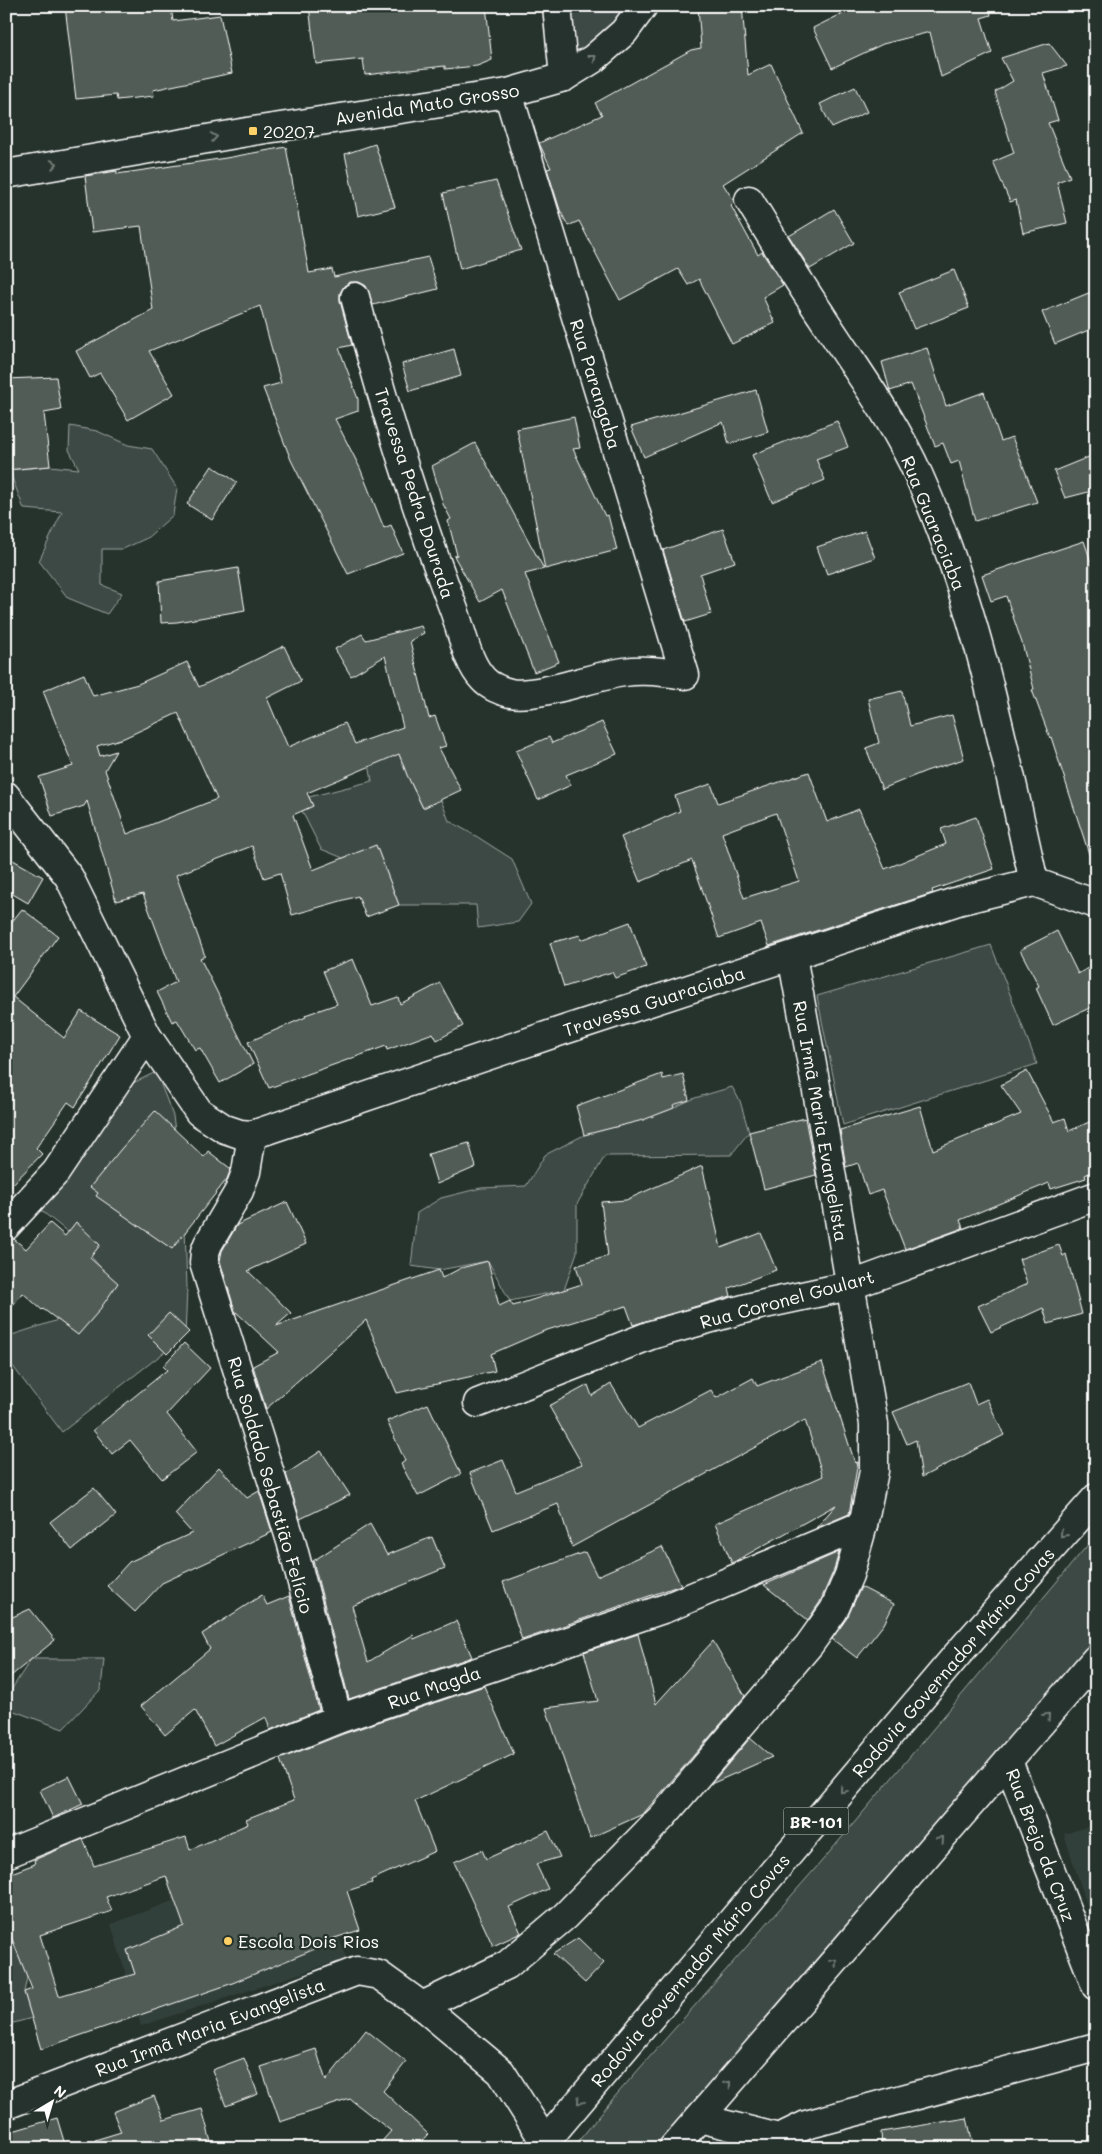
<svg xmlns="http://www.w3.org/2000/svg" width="1102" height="2154" font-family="Mali,sans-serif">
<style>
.built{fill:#333f3a}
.green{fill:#3e4944;stroke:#9ea4a2}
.building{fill:#515c57;stroke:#fff;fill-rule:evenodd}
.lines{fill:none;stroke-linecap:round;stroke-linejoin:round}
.minor-casing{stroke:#fff;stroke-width:31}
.secondary-casing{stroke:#fff;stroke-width:31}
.trunk-casing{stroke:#fff;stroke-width:31}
.minor{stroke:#26332d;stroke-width:28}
.secondary{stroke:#26332d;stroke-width:28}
.trunk{stroke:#26332d;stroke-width:28}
.oneway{stroke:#727a76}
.poi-dot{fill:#ffd166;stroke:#26332d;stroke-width:2}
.labels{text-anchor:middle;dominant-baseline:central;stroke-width:4.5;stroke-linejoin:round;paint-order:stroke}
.shield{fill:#26332d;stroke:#bec2c0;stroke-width:1}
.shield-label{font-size:16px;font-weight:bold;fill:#fff}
.street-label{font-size:18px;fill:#fff;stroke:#26332d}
.poi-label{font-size:18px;fill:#fff;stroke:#26332d;text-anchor:start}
</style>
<rect width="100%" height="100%" fill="#26332d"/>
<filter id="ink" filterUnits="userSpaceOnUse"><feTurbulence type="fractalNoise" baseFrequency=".02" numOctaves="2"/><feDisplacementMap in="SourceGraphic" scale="10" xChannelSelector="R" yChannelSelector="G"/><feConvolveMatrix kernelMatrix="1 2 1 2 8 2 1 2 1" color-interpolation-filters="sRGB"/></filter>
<g filter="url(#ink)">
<g class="built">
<polygon points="1096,1824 1096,1933 1064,1834"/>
<polygon points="304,1852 347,1958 141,2026 111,1924"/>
</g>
<g class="green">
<path d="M569,6h59c-13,16 -28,40 -50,44l-3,-2z"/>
<polygon points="70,426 97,431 128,445 152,449 177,488 173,515 147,538 123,549 102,549 102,585 122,593 107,614 68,598 39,561 62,512 24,509 9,470 50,466 79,469 69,450"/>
<polygon points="390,732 413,788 423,808 441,800 449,821 476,836 512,859 531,904 518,922 478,928 476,905 399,905 376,846 343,858 321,849 302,811 313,806 309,797 372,781 367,753"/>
<polygon points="991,945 1037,1064 843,1125 817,996"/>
<polygon points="156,1072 173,1116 184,1196 187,1288 185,1336 62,1432 6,1357 6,1337 61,1319 114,1283 75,1238 38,1208 88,1123 133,1083"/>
<polygon points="732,1087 740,1101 749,1132 731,1155 605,1156 577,1204 577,1252 564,1290 510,1301 488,1261 439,1270 411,1266 417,1213 441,1198 481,1188 526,1186 545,1155 584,1135 666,1111 695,1098"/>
<polygon points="1096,1535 1096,1638 659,2148 573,2148 611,2101 828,1854"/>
<polygon points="31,1659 104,1659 101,1689 63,1729 6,1708 6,1698"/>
<polygon points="6,1924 30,1963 24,1992 32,2018 6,2025"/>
</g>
<g class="building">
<polygon points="65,6 171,6 173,21 220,15 232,73 153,90 154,96 117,100 116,95 76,99"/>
<polygon points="309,6 486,6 492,60 477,66 445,69 445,66 365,75 363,59 316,64"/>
<polygon points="698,6 742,6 748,75 771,64 803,133 723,184 734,201 734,203 731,206 758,255 762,252 783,285 763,297 775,323 732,344 699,279 688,285 678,269 620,300 579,221 568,226 560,210 547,169 551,168 539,143 602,115 595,103 691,50 701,48"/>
<polygon points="858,6 989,6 991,15 981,18 992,53 941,77 930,32 883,44 832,68 813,28"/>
<polygon points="1049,43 1067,66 1043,73 1058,120 1048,123 1070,177 1057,182 1067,223 1023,233 1016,200 1010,202 993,162 1014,153 995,92 1013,81 1001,58"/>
<polygon points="855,87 867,112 832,128 820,104"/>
<polygon points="375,144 395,207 358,216 345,154"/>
<polygon points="286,147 309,273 332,269 334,277 428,257 438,289 373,305 366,286 359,282 350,282 344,286 340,293 340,301 352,345 339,348 358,399 358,411 335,419 360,468 384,528 391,525 403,553 348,574 291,460 263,388 281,383 260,306 149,351 174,394 128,420 100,373 90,378 76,351 153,310 141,226 92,232 85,176 117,171 117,174 226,158"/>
<polygon points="496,181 521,250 460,269 443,193"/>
<polygon points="834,209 854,243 810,269 789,236"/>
<polygon points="954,270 969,308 914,329 899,292"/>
<polygon points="1096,290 1096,327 1055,344 1042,312"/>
<polygon points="927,348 946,406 984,392 1001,441 1012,437 1037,502 975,521 959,461 951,464 943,443 935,446 911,384 890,391 882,362"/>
<polygon points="454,349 461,376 410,391 402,364"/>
<polygon points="56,377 61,410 44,413 50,466 6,470 6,379"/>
<polygon points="756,390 768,432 729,444 723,422 644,457 631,427"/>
<polygon points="574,417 580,448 573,449 605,516 608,515 617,550 545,569 517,429"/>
<polygon points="837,421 848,447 816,459 825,480 772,502 752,455"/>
<polygon points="475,443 544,569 525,574 559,662 534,672 502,590 480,602 454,556 457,555 448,521 451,519 443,504 432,466"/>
<polygon points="1096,454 1096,490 1065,498 1054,471"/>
<polygon points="212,466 237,482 212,520 187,504"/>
<polygon points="723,529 735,562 700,574 711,614 685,622 663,550"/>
<polygon points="865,531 875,558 827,574 817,547"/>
<polygon points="1084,541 1096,576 1096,856 1090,857 1051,737 1050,738 1032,690 1034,689 1022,643 1006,596 991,601 982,575"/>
<polygon points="238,568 245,610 177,622 161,623 159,581"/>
<path d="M421,626l3,7 -14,8 19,77 6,-2 11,30 -7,2 22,42 -38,18 -16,-33 -8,-21 -92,39 6,13 -20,9 20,55 63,-25 23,60 -33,12 -8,-21 -66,19 -12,-42 -16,5 -12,-32 -76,29 29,81 -5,2 53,106 -33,19 -20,-35 -5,2 -18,-30 -5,2 -15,-30 19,-10 -33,-88 -27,7 -29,-100 -3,5 -32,10 -13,-39 34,-11 -30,-75 41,-17 9,22 45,-12 49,-22 12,25 85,-41 17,35 -34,17 21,49 57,-24 10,21 48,-17 -18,-71 -34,20 -16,-27 27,-15 4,6zM178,713l39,86 -90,35 -22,-64 11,-19 -16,5 -3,-10 27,-8z"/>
<polygon points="902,691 910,726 952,715 964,759 926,771 882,789 866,748 879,743 868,699"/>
<polygon points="602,722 617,754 566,775 571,785 538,800 516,751 549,737 552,743"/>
<path d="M809,772l18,50 32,-13 26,60 61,-25 -5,-15 35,-12 18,52 -62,21 1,3 -164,53 -8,-23 -42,15 -27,-78 -52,22 -19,-45 59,-26 -5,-15 36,-12 7,19zM776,813l23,68 -55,17 -22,-65z"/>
<polygon points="6,856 43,877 28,903 6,890"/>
<polygon points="22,909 58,936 13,997 64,1038 81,1011 120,1035 75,1107 68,1102 36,1148 42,1154 6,1191 6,929"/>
<polygon points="630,922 646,967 615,978 612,972 564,987 550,943 580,935 581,940"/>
<polygon points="1057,931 1078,974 1096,963 1096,1005 1053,1025 1036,988 1039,986 1020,950"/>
<polygon points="353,959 372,1006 398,997 400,1004 440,983 463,1026 437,1040 433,1033 387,1050 386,1046 269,1088 248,1042 306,1017 305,1015 337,1004 323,971"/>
<polygon points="1027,1071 1054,1122 1065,1118 1069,1131 1096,1119 1096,1170 1085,1175 1086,1178 1051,1189 1049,1183 960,1220 963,1228 905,1249 882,1190 868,1195 858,1163 846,1167 840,1130 920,1106 933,1150 1021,1114 1001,1085"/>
<polygon points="662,1074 663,1079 683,1074 689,1100 673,1105 674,1108 643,1120 584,1135 576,1106"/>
<polygon points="155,1111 204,1157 208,1151 231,1169 227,1179 172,1249 96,1196 98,1193 90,1187 121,1149"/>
<polygon points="805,1118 816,1175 764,1189 749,1132"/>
<polygon points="469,1143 476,1167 437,1184 428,1154"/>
<polygon points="702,1166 721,1248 761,1233 776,1270 729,1288 731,1296 633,1325 626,1306 544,1331 491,1354 495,1371 397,1393 366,1320 266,1409 253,1366 279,1352 235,1311 220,1261 222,1251 237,1225 287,1202 306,1244 248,1271 291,1313 276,1326 439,1270 442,1278 461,1268 488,1261 499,1306 510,1301 513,1306 582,1284 576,1266 608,1256 601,1202 626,1200"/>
<polygon points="76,1222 100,1245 90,1258 118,1283 98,1312 78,1335 43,1309 42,1310 23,1293 6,1313 6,1241 14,1239 26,1249 50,1223 65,1236"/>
<polygon points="1059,1245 1063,1256 1066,1254 1082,1314 1048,1324 1043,1308 991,1332 978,1306 1027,1284 1019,1259"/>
<polygon points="169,1313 189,1332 167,1354 148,1335"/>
<polygon points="184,1343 210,1368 167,1414 197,1452 162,1479 130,1440 112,1454 93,1430 167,1370 163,1366"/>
<polygon points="822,1362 855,1463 858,1462 849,1514 816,1528 836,1505 732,1563 715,1524 823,1476 805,1420 572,1547 558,1504 493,1530 470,1473 503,1460 516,1491 582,1464 549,1406 588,1385 592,1396 611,1384 638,1428 711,1390 716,1398 753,1378 757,1386"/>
<polygon points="968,1382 976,1404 987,1399 1004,1435 922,1477 916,1440 907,1444 893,1412"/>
<polygon points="428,1404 461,1474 418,1496 401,1464 405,1461 387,1421"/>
<polygon points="321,1451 350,1495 300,1519 286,1474"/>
<polygon points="219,1467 247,1498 259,1491 272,1532 162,1583 135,1612 107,1586 129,1562 192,1533 175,1514"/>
<polygon points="94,1488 116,1515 72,1550 50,1522"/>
<polygon points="370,1524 387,1555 432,1537 445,1568 352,1606 368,1662 413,1635 414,1639 456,1621 472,1657 349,1699 313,1561"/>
<polygon points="662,1547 681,1585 522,1640 503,1582 585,1552 597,1576"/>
<polygon points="839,1552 834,1570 820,1602 808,1620 764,1585"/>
<polygon points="861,1587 894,1604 884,1624 857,1658 832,1639 848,1616"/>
<polygon points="262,1595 267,1605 289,1596 319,1710 270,1730 266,1717 214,1746 195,1710 165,1735 141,1706 210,1649 202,1634"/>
<polygon points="30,1609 55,1640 6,1680 6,1620"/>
<polygon points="638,1634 656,1704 713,1641 745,1696 643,1814 590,1838 546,1708 598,1701 584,1652"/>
<path d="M484,1686l30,68 -99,47 20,50 -64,29 1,3 -25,8 13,39 -35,11 2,3 -97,40 -189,65 -17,-57 8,-3 -26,-65v-49l29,-11 -1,-4 49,-21 11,27 92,-29 4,13 58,-26 -2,-5 48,-19 -14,-41 63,-25zM166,1876l18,50 -57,24 8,24 -76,22 -19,-61 72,-24 -6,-14z"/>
<polygon points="750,1738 772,1757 711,1784"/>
<polygon points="69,1776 83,1804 53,1818 40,1790"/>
<polygon points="548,1831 560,1857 536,1864 548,1889 509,1907 521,1933 493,1946 454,1862 482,1850 486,1859"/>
<polygon points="578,1938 604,1963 585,1983 553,1954"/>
<polygon points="366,2030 406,2062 383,2091 428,2134 415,2148 376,2148 391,2131 350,2099 280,2122 261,2067 316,2049 326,2081"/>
<polygon points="244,2058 258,2094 226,2106 212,2070"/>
<polygon points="154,2096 164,2120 202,2109 211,2142 191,2148 96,2148 95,2140 121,2132 113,2112"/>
<polygon points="57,2118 66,2148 6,2148 6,2133"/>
<polygon points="967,2118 974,2148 882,2148 881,2132"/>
</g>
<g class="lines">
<defs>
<g id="minor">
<polyline points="557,6 564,77"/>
<path d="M749,200c24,39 47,78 72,115 34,53 72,103 98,161 58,129 84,269 115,406"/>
<path d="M355,297c28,106 60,211 99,313 8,22 13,52 29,69 6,7 18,12 27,14 28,5 84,-17 114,-21 21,-3 40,0 61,3l-177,-582"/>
<polyline points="6,796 69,877 147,1036 199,1112 225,1129 240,1134 252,1135 561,1031 958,901 1034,882 1096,904"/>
<polyline points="252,1135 246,1172 239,1191 208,1244 205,1252 204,1263 291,1541 338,1719"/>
<polyline points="6,1226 56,1172 147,1036"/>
<polyline points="478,1403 651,1335 751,1307 849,1286 1096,1196"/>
<polyline points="1008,1761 1096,1986"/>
<polyline points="6,1854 338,1719 666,1608 863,1525"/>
<polyline points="422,2006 507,1965 565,1916 662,1817 809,1645 834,1610 849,1575 863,1525 874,1471 874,1424 822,1119 792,956"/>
<polyline points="6,2105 357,1971 379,1975 422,2006 501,2072 545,2142"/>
<polyline points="699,2118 779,2138"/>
<polyline points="766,2148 779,2138 806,2125 1096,2047"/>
</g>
<polyline id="secondary" points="6,174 253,131 508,93 564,77 593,59 624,32 643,6"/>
<g id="trunk">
<polyline points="540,2148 956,1656 1096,1498"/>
<polyline points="673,2148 1096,1659"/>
</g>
</defs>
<use href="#minor" class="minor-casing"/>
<use href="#secondary" class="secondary-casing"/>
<use href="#trunk" class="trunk-casing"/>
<use href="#minor" class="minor"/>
<use href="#secondary" class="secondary"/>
<use href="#trunk" class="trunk"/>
</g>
<defs><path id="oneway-chevron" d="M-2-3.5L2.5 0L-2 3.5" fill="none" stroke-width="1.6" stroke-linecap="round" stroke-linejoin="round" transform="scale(1.25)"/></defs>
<g class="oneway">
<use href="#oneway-chevron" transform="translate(593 58) rotate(-37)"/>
<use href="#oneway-chevron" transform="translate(214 137) rotate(-9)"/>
<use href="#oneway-chevron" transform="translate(54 164) rotate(-10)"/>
<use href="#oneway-chevron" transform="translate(1063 1534) rotate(132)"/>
<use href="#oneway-chevron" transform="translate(1047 1716) rotate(-49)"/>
<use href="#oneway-chevron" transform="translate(843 1790) rotate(130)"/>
<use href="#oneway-chevron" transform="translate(941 1839) rotate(-49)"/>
<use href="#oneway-chevron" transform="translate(834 1962) rotate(-49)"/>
<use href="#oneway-chevron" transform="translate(728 2084) rotate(-49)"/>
<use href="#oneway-chevron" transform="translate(580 2101) rotate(130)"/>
</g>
</g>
<g class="poi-dot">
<rect x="248" y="126" width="10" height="10" rx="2.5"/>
<circle cx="228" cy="1941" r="5"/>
</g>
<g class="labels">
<rect class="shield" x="783.5" y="1807.5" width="65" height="27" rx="4"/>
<g class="shield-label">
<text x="816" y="1821">BR-101</text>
</g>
<g class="street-label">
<text transform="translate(427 104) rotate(-9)">Avenida Mato Grosso</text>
<text transform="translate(596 384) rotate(73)">Rua Parangaba</text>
<text transform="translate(415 493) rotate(72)">Travessa Pedra Dourada</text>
<text transform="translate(934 523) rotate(68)">Rua Guaraciaba</text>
<text transform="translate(654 1001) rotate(-18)">Travessa Guaraciaba</text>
<text transform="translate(821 1121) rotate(80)">Rua Irmã Maria Evangelista</text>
<text transform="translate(787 1299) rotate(-15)">Rua Coronel Goulart</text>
<text transform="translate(271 1485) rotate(74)">Rua Soldado Sebastião Felício</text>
<text transform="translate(953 1662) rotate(-49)">Rodovia Governador Mário Covas</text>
<text transform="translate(434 1687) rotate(-19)">Rua Magda</text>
<text transform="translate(1041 1845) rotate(69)">Rua Brejo da Cruz</text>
<text transform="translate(690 1970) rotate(-50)">Rodovia Governador Mário Covas</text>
<text transform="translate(210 2027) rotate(-21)">Rua Irmã Maria Evangelista</text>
</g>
<g class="poi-label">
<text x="263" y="131">20207</text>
<text x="238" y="1941">Escola Dois Rios</text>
</g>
</g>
<rect width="1102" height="2154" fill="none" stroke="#26332d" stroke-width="25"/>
<rect x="12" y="12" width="1077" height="2129" fill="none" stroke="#fff" stroke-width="2" filter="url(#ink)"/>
<g transform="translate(52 2102) rotate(38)" stroke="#26332d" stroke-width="4" paint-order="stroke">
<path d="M0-4L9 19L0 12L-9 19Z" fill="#ffffff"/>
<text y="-8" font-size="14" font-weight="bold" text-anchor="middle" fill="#ffffff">N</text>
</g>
</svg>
